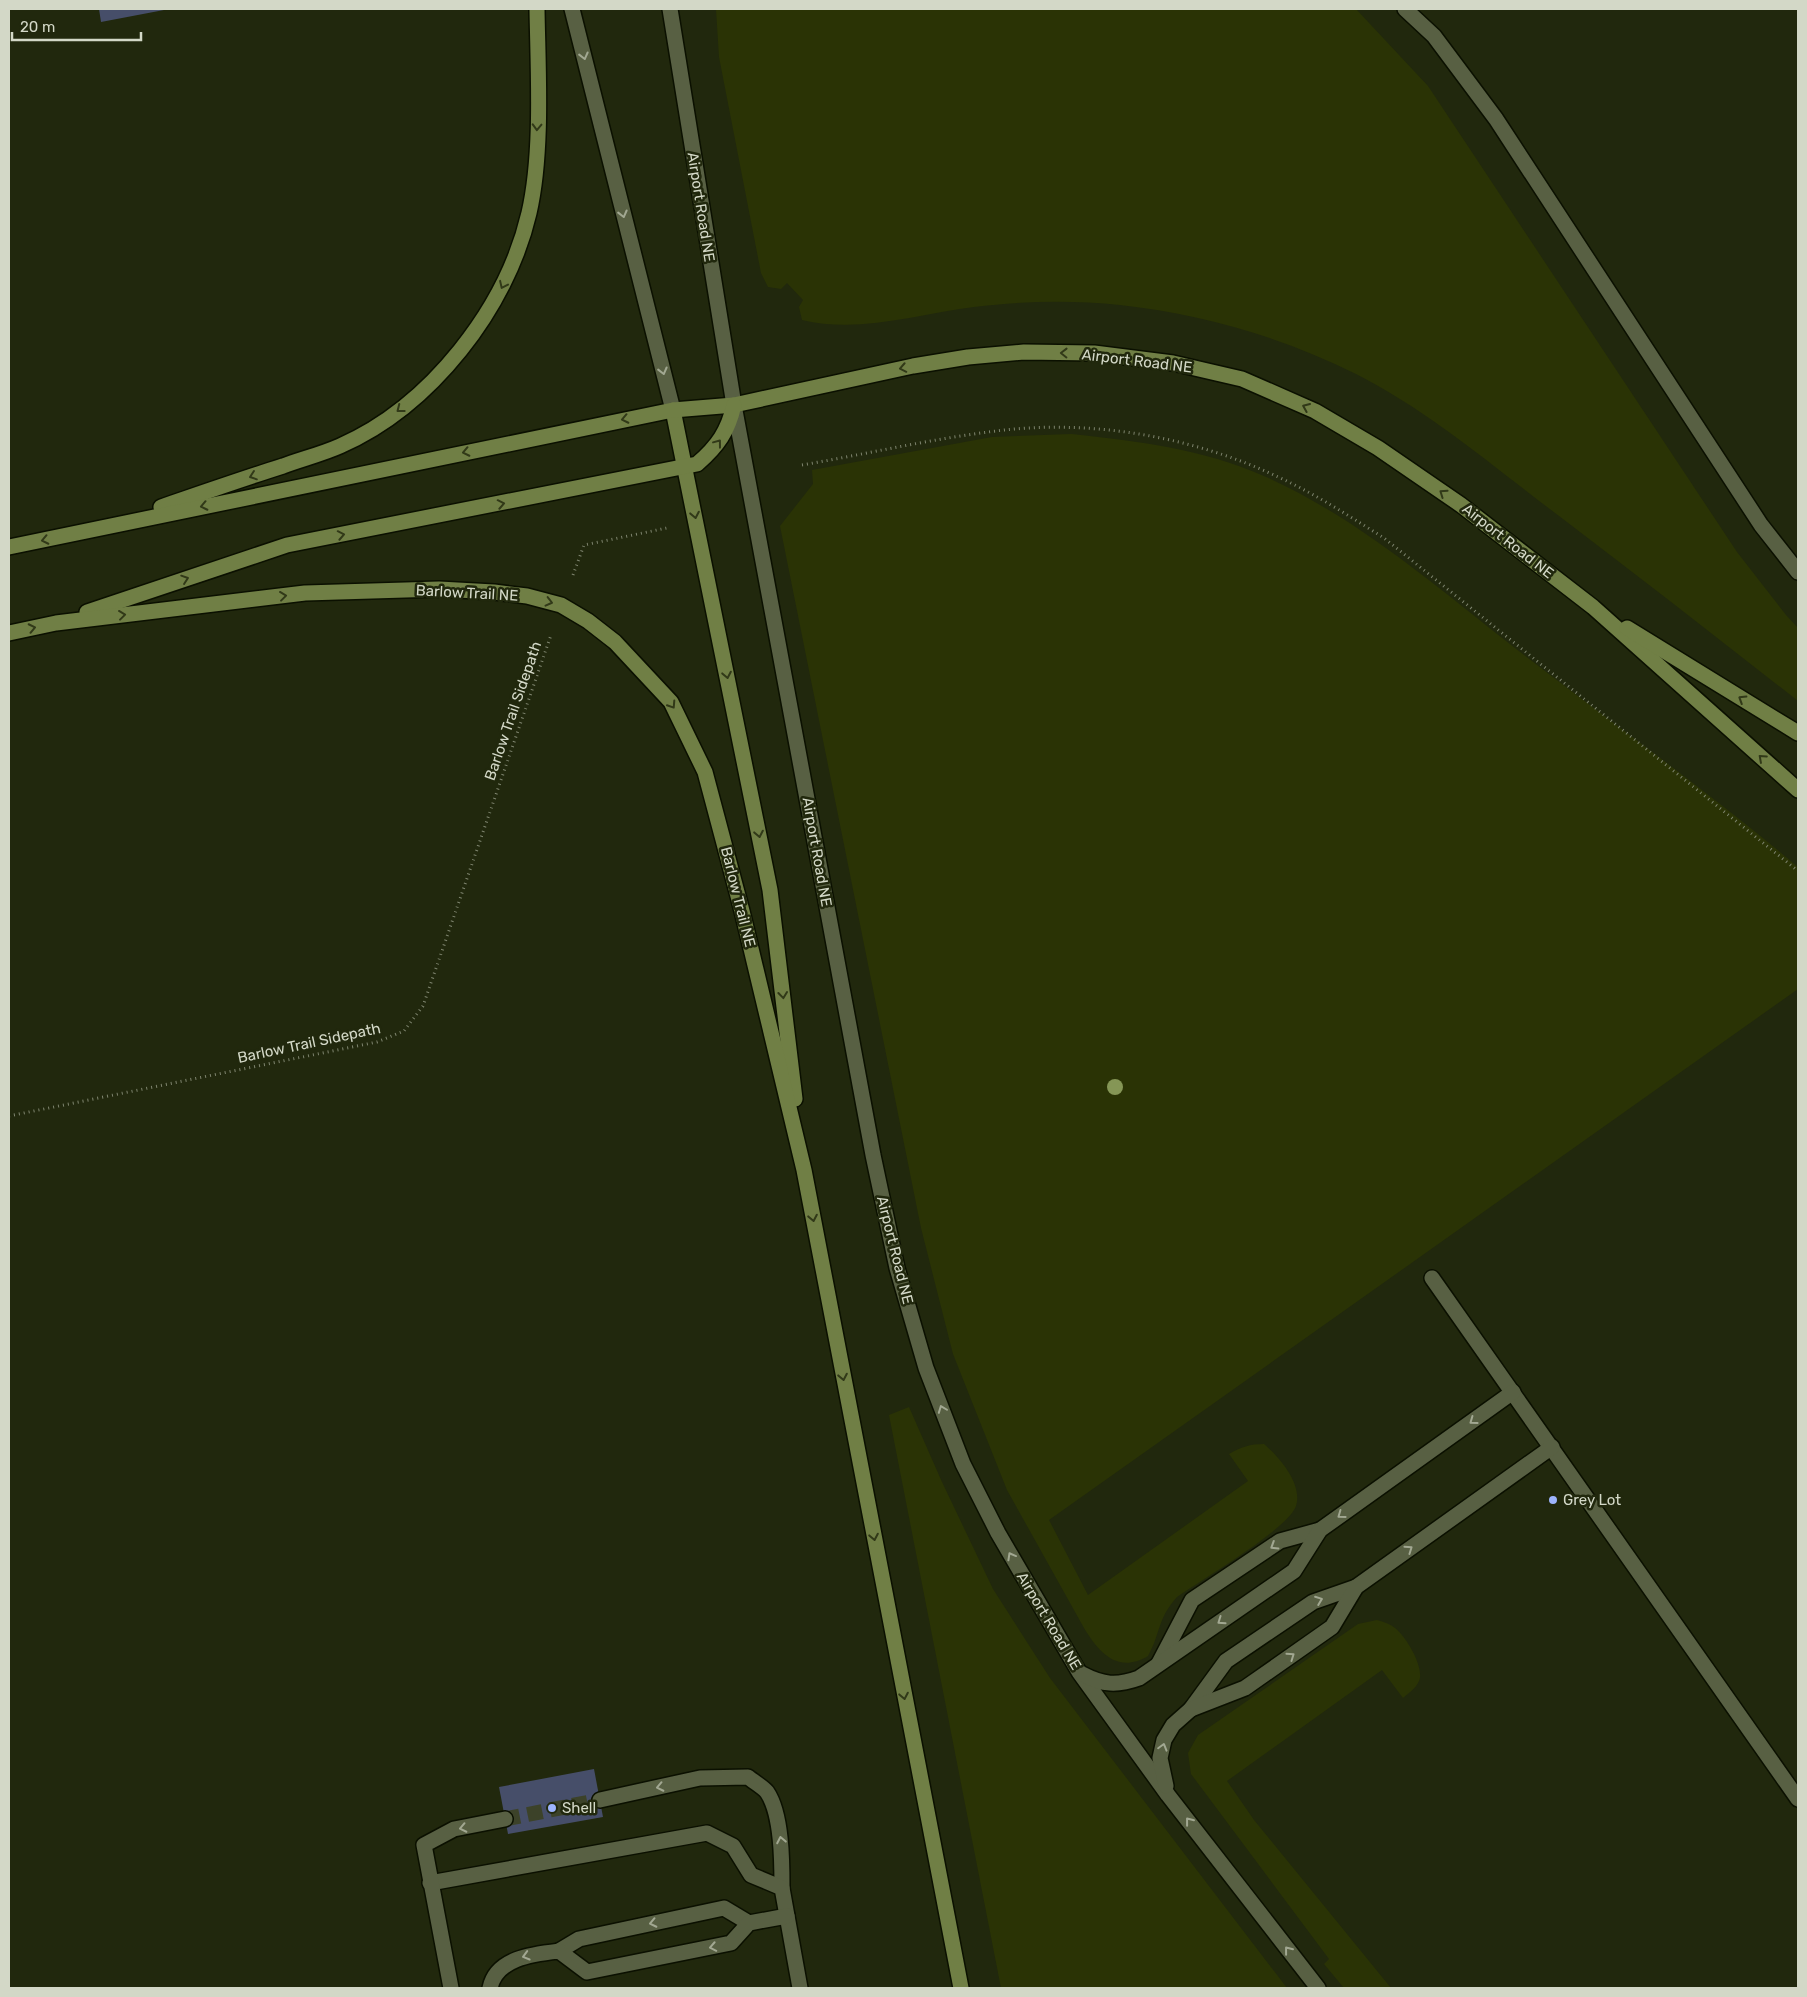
<svg xmlns="http://www.w3.org/2000/svg" width="1807" height="1997" font-family="Rubik,sans-serif">
<style>
.green{fill:#2a3305}
.building{fill:#464e69}
.lines{fill:none;stroke-linecap:round;stroke-linejoin:round}
.minor-tunnel{stroke:#3c4229;stroke-width:15;stroke-dasharray:15 8;stroke-linecap:butt}
.minor-casing{stroke:#0b1000;stroke-width:18}
.major-casing{stroke:#0b1000;stroke-width:18}
.path{stroke:#7f856f;stroke-width:3;stroke-dasharray:1 4;stroke-linecap:butt}
.minor{stroke:#586043;stroke-width:15}
.major{stroke:#707f45;stroke-width:15}
.tree{fill:#859656}
.oneway{stroke:#a2a892}
.oneway2{stroke:#313918}
.poi-dot{fill:#9db4fd;stroke:#21280d;stroke-width:2}
.labels{text-anchor:middle;dominant-baseline:central;stroke-width:5;stroke-linejoin:round;paint-order:stroke}
.street-label{font-size:15px;fill:#d3d8c7;stroke:#21280d}
.poi-label{font-size:15px;fill:#d3d8c7;stroke:#21280d;text-anchor:start}
</style>
<rect width="100%" height="100%" fill="#21280d"/>
<g class="green">
<path d="M716,9h640l72,77 309,466 49,63 12,13v73c-78,-61 -156,-122 -235,-182 -67,-50 -132,-107 -207,-145 -74,-37 -154,-60 -236,-69 -48,-5 -98,-4 -146,2 -57,7 -115,27 -172,13l-3,-13 4,-7 -16,-17 -6,6 -13,-2 -7,-14 -42,-216z"/>
<path d="M1071,434c67,7 132,15 193,42 97,43 177,115 260,179 91,70 186,138 274,212v122l-749,531 39,75 160,-114 -19,-27c12,-7 21,-10 35,-10 15,13 39,40 32,62 -8,23 -95,74 -119,91 -20,22 -16,36 -29,59 -30,18 -49,-3 -64,-28l-77,-138 -54,-136 -32,-126 -141,-702 33,-42 -1,-14 180,-33z"/>
<polygon points="909,1407 942,1482 993,1589 1050,1678 1287,1988 1001,1988 889,1415"/>
<path d="M1377,1620c7,2 13,4 18,8 11,8 30,40 24,53 -3,7 -10,12 -16,17l-21,-28 -155,111 27,39 137,168h-47l-20,-24 5,-5 -138,-185 -3,-21 10,-18 160,-111z"/>
</g>
<g class="building">
<polygon points="99,9 164,9 164,10 101,22"/>
<polygon points="594,1769 603,1817 508,1834 499,1787"/>
</g>
<g class="lines">
<polyline class="minor-tunnel" points="505,1819 600,1800"/>
<defs>
<g id="minor">
<polyline points="572,9 673,410"/>
<polyline points="670,9 734,405 873,1155 897,1268 926,1368 963,1464 998,1533 1079,1672 1168,1795 1318,1988"/>
<polyline points="1405,9 1434,36 1496,119 1761,525 1798,572"/>
<polyline points="1432,1278 1798,1799"/>
<polyline points="1159,1663 1192,1600 1280,1541 1320,1530"/>
<path d="M1082,1674c21,11 35,12 57,4l155,-107 26,-41 193,-138"/>
<polyline points="1191,1709 1226,1661 1313,1602 1356,1587"/>
<polyline points="1166,1786 1160,1758 1164,1740 1173,1725 1191,1709 1245,1688 1332,1627 1356,1587 1552,1447"/>
<path d="M600,1800l100,-22 48,-1c6,5 15,10 19,15 15,22 15,70 15,96"/>
<polyline points="430,1883 707,1833 733,1846 751,1875 782,1888 800,1988"/>
<polyline points="559,1951 579,1939 724,1908 749,1923"/>
<polyline points="451,1988 424,1845 454,1829 505,1819"/>
<path d="M490,1988c6,-30 43,-34 69,-37l28,21 144,-29 18,-20 38,-7"/>
</g>
<g id="major">
<polyline points="673,410 770,890 795,1099"/>
<path d="M161,507c41,-14 81,-28 122,-41 19,-7 39,-12 57,-20 91,-40 167,-138 189,-233 14,-61 9,-142 8,-204"/>
<polyline points="9,547 673,410 734,405 913,366 968,357 1024,352 1094,353 1173,363 1242,379 1315,411 1378,448 1461,505 1593,607 1798,790"/>
<path d="M87,612l200,-67 410,-81c21,-18 31,-33 37,-59"/>
<polyline points="1627,628 1798,733"/>
<polyline points="9,633 56,623 305,593 439,589 494,592 527,596 561,605 588,621 615,642 671,702 705,772 742,911 804,1170 961,1988"/>
</g>
</defs>
<use href="#minor" class="minor-casing"/>
<use href="#major" class="major-casing"/>
<g class="path">
<path d="M802,465c64,-11 129,-26 194,-34 93,-12 195,5 280,45 38,17 73,40 108,62l414,333"/>
<polyline points="573,575 584,545 667,528"/>
<polyline points="9,1116 377,1042 404,1031 423,1006 551,635"/>
</g>
<use href="#minor" class="minor"/>
<use href="#major" class="major"/>
</g>
<circle class="tree" cx="1115" cy="1087" r="8"/>
<defs><path id="oneway-chevron" d="M-2-3.5L2.5 0L-2 3.5" fill="none" stroke-width="1.6" stroke-linecap="round" stroke-linejoin="round" transform="scale(1.25)"/></defs>
<g class="oneway">
<use href="#oneway-chevron" transform="translate(584 56) rotate(76)"/>
<use href="#oneway-chevron" transform="translate(623 214) rotate(76)"/>
<use href="#oneway-chevron" transform="translate(663 371) rotate(76)"/>
<use href="#oneway-chevron" transform="translate(942 1409) rotate(-111)"/>
<use href="#oneway-chevron" transform="translate(1473 1421) rotate(144)"/>
<use href="#oneway-chevron" transform="translate(1341 1515) rotate(144)"/>
<use href="#oneway-chevron" transform="translate(1274 1546) rotate(148)"/>
<use href="#oneway-chevron" transform="translate(1409 1549) rotate(-35)"/>
<use href="#oneway-chevron" transform="translate(1011 1556) rotate(-119)"/>
<use href="#oneway-chevron" transform="translate(1319 1600) rotate(-21)"/>
<use href="#oneway-chevron" transform="translate(1221 1621) rotate(145)"/>
<use href="#oneway-chevron" transform="translate(1291 1656) rotate(-35)"/>
<use href="#oneway-chevron" transform="translate(1163 1747) rotate(-74)"/>
<use href="#oneway-chevron" transform="translate(660 1787) rotate(168)"/>
<use href="#oneway-chevron" transform="translate(1189 1821) rotate(-128)"/>
<use href="#oneway-chevron" transform="translate(463 1828) rotate(168)"/>
<use href="#oneway-chevron" transform="translate(781 1840) rotate(-101)"/>
<use href="#oneway-chevron" transform="translate(653 1923) rotate(168)"/>
<use href="#oneway-chevron" transform="translate(713 1947) rotate(169)"/>
<use href="#oneway-chevron" transform="translate(1288 1950) rotate(-128)"/>
<use href="#oneway-chevron" transform="translate(526 1956) rotate(164)"/>
</g>
<g class="oneway2">
<use href="#oneway-chevron" transform="translate(537 127) rotate(92)"/>
<use href="#oneway-chevron" transform="translate(503 285) rotate(115)"/>
<use href="#oneway-chevron" transform="translate(1064 353) rotate(-179)"/>
<use href="#oneway-chevron" transform="translate(903 368) rotate(169)"/>
<use href="#oneway-chevron" transform="translate(1306 407) rotate(-157)"/>
<use href="#oneway-chevron" transform="translate(400 409) rotate(142)"/>
<use href="#oneway-chevron" transform="translate(625 419) rotate(168)"/>
<use href="#oneway-chevron" transform="translate(718 443) rotate(-53)"/>
<use href="#oneway-chevron" transform="translate(466 452) rotate(168)"/>
<use href="#oneway-chevron" transform="translate(253 476) rotate(161)"/>
<use href="#oneway-chevron" transform="translate(1443 493) rotate(-145)"/>
<use href="#oneway-chevron" transform="translate(501 504) rotate(-11)"/>
<use href="#oneway-chevron" transform="translate(204 506) rotate(168)"/>
<use href="#oneway-chevron" transform="translate(695 515) rotate(79)"/>
<use href="#oneway-chevron" transform="translate(341 535) rotate(-11)"/>
<use href="#oneway-chevron" transform="translate(45 540) rotate(168)"/>
<use href="#oneway-chevron" transform="translate(185 579) rotate(-19)"/>
<use href="#oneway-chevron" transform="translate(283 596) rotate(-7)"/>
<use href="#oneway-chevron" transform="translate(549 602) rotate(14)"/>
<use href="#oneway-chevron" transform="translate(122 615) rotate(-7)"/>
<use href="#oneway-chevron" transform="translate(32 628) rotate(-12)"/>
<use href="#oneway-chevron" transform="translate(727 675) rotate(79)"/>
<use href="#oneway-chevron" transform="translate(1742 699) rotate(-148)"/>
<use href="#oneway-chevron" transform="translate(672 705) rotate(57)"/>
<use href="#oneway-chevron" transform="translate(1762 758) rotate(-138)"/>
<use href="#oneway-chevron" transform="translate(759 834) rotate(79)"/>
<use href="#oneway-chevron" transform="translate(783 995) rotate(83)"/>
<use href="#oneway-chevron" transform="translate(813 1218) rotate(79)"/>
<use href="#oneway-chevron" transform="translate(843 1377) rotate(79)"/>
<use href="#oneway-chevron" transform="translate(874 1537) rotate(79)"/>
<use href="#oneway-chevron" transform="translate(904 1696) rotate(79)"/>
</g>
<g class="poi-dot">
<circle cx="1553" cy="1500" r="5"/>
<circle cx="552" cy="1808" r="5"/>
</g>
<g class="labels">
<g class="street-label">
<text transform="translate(701 207) rotate(81)">Airport Road NE</text>
<text transform="translate(1137 361) rotate(7)">Airport Road NE</text>
<text transform="translate(1508 541) rotate(38)">Airport Road NE</text>
<text transform="translate(467 593) rotate(3)">Barlow Trail NE</text>
<text transform="translate(513 711) rotate(-71)">Barlow Trail Sidepath</text>
<text transform="translate(817 852) rotate(80)">Airport Road NE</text>
<text transform="translate(738 897) rotate(76)">Barlow Trail NE</text>
<text transform="translate(309 1043) rotate(-12)">Barlow Trail Sidepath</text>
<text transform="translate(895 1250) rotate(76)">Airport Road NE</text>
<text transform="translate(1049 1621) rotate(59)">Airport Road NE</text>
</g>
<g class="poi-label">
<text x="1563" y="1500">Grey Lot</text>
<text x="562" y="1808">Shell</text>
</g>
</g>
<rect width="1807" height="1997" fill="none" stroke="#d3d8c7" stroke-width="20"/>
<path d="M12 32v8h129v-8" fill="none" stroke="#d3d8c7" stroke-width="2.5"/>
<text x="20" y="32" font-size="15" fill="#d3d8c7" stroke="#21280d" stroke-width="4" paint-order="stroke">20 m</text>
</svg>
